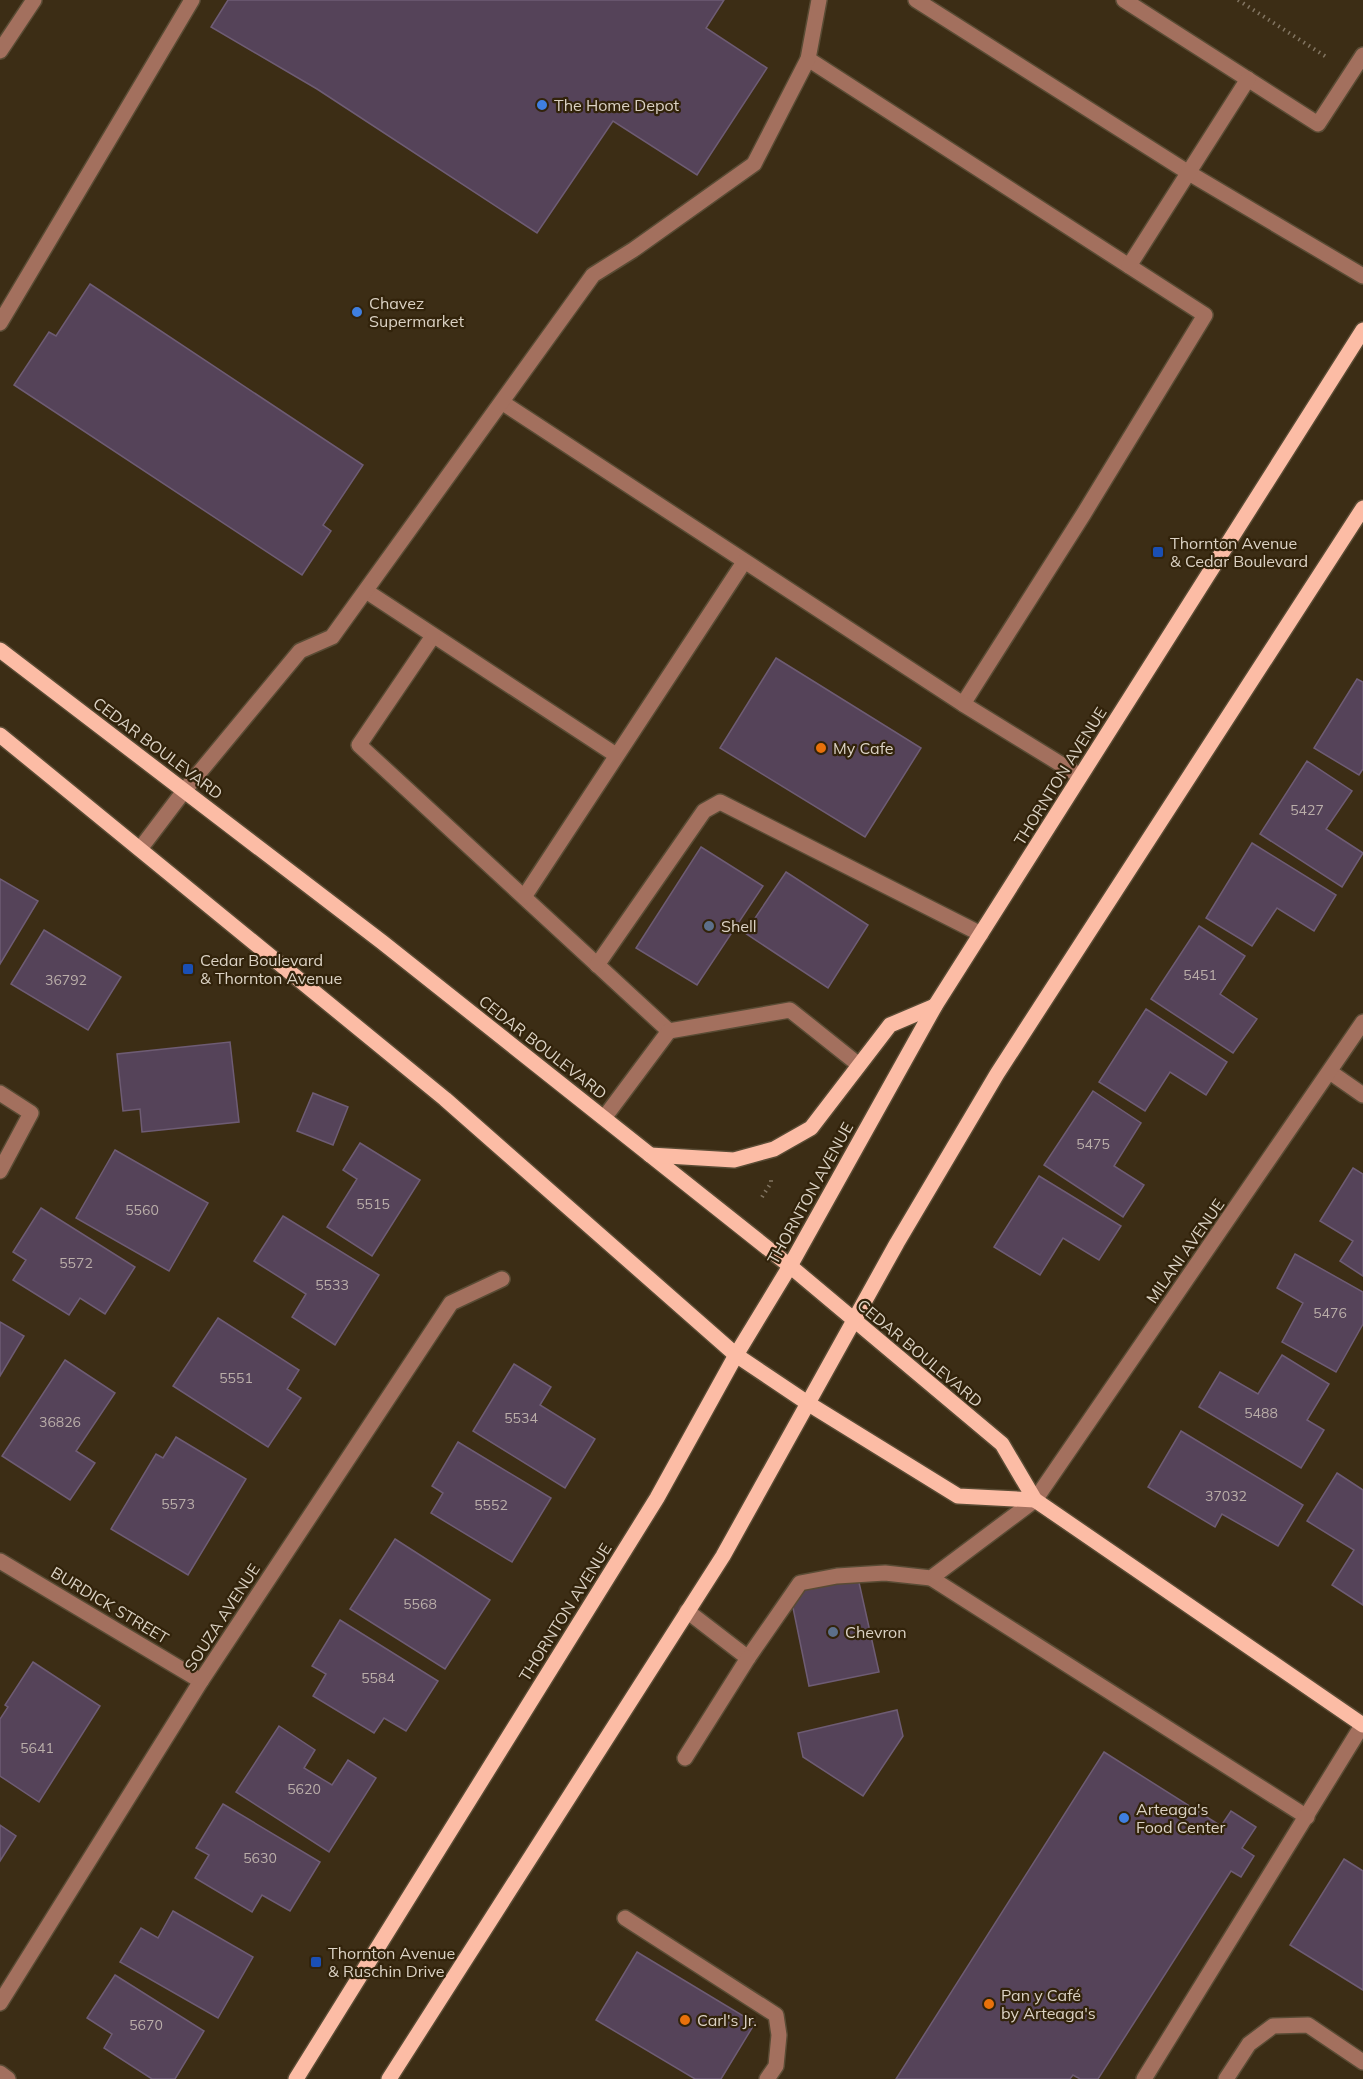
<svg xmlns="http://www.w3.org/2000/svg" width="1363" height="2079" font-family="Mulish,sans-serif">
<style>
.building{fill:#554359;stroke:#6e5c74;stroke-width:1.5}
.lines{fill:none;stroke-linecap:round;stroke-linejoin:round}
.minor-casing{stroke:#594b34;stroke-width:18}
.major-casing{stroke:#594b34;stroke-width:18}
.path{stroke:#827562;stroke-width:4;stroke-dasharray:1.5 4.5;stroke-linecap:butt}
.minor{stroke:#a3705e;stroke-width:15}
.major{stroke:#fcbca5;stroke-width:15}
.shop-dot{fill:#3f7fe0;stroke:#32230b;stroke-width:2}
.transit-dot{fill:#1a4fb4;stroke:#32230b;stroke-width:2}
.food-dot{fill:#e8710a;stroke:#32230b;stroke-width:2}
.service-dot{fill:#5c6f8a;stroke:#32230b;stroke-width:2}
.labels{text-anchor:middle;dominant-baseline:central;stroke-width:4.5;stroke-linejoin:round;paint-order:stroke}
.number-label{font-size:14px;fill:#baaea9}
.poi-label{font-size:16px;fill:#dbd2c4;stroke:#32230b;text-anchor:start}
.street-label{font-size:16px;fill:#dbd2c4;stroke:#32230b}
</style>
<rect width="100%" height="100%" fill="#3c2d15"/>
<g class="building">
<polygon points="228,0 724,0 706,28 767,68 697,175 613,121 537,233 317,89 211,27"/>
<polygon points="90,284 363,465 323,525 331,531 302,575 14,385 49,332 56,336"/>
<polygon points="776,658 921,748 865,837 720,748"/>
<polygon points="1357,679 1363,682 1363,769 1359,775 1314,748"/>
<polygon points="1307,761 1352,791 1326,829 1363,853 1342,887 1260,834"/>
<polygon points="1252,843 1336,895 1314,931 1277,908 1252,946 1206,918"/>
<polygon points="701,847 763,886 697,985 636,948"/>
<polygon points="786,872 868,925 828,988 745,933"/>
<polygon points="0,879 38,901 0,964"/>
<polygon points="1199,926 1245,956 1220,994 1257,1019 1233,1053 1151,999"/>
<polygon points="44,930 121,977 88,1030 11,984"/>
<polygon points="1146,1009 1227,1062 1206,1095 1170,1072 1145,1111 1099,1082"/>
<polygon points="230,1042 239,1122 142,1132 140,1109 123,1111 117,1054"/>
<polygon points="1093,1091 1141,1123 1114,1166 1144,1185 1123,1217 1044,1165"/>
<polygon points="313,1093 348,1107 333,1145 297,1131"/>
<polygon points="360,1143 420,1180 372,1256 327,1227 357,1179 343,1170"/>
<polygon points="115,1150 208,1203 169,1271 76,1218"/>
<polygon points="1353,1168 1363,1174 1363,1276 1340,1261 1353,1241 1320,1221"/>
<polygon points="1039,1176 1121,1226 1099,1260 1063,1238 1040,1275 994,1247"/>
<polygon points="41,1208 135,1267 105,1314 80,1298 69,1315 13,1280 26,1260 13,1252"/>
<polygon points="283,1216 379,1275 335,1345 292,1317 306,1294 254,1261"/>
<polygon points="1295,1254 1363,1292 1363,1324 1336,1372 1282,1342 1303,1303 1277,1288"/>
<polygon points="218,1318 299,1370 287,1389 301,1398 268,1447 173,1386"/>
<polygon points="0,1322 24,1336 0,1376"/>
<polygon points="1282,1355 1329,1384 1307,1420 1324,1430 1301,1468 1199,1407 1220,1372 1258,1394"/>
<polygon points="65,1360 115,1393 76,1451 95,1463 70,1500 2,1456"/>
<polygon points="514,1364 551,1387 540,1405 595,1439 565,1488 473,1431"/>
<polygon points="1181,1431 1303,1505 1278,1546 1222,1514 1215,1527 1148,1487"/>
<polygon points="176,1437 246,1479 188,1575 111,1529 156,1454 163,1458"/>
<polygon points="458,1442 551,1498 512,1562 431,1513 443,1493 432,1486"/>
<polygon points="1337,1473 1363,1490 1363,1605 1332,1585 1354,1550 1307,1521"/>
<polygon points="395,1539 490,1600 445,1669 350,1609"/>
<polygon points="858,1578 879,1672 809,1686 790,1593"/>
<polygon points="340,1620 438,1681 406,1731 384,1718 374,1733 313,1696 326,1674 312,1666"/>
<polygon points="33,1662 100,1706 39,1802 0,1776 0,1719 8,1707 5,1705"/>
<polygon points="897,1710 903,1736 863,1796 803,1757 798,1733"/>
<polygon points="279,1726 315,1750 304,1768 332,1785 348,1760 376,1778 329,1852 236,1792"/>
<polygon points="1104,1752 1221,1826 1231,1811 1256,1827 1242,1848 1254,1856 1241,1877 1231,1871 1098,2079 1080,2079 1073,2075 1070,2079 896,2079"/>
<polygon points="223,1804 320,1862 290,1911 262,1895 252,1912 195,1878 209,1855 196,1848"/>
<polygon points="0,1825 16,1836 0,1861"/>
<polygon points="1344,1859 1363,1871 1363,1990 1290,1945"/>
<polygon points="173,1911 253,1957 218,2018 120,1962 141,1928 158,1938"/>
<polygon points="637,1952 755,2023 721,2079 695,2079 596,2020"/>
<polygon points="115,1975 204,2031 175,2079 152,2079 104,2048 112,2034 87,2018"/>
</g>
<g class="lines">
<defs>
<g id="minor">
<polyline points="916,0 1189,173 1363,276"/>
<polyline points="1124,0 1318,124 1363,55"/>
<polyline points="0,51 34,0"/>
<polyline points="808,59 1205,315 1083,515 963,704"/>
<polyline points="1129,266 1248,79"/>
<polyline points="0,323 192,0"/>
<polyline points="503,403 963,704 1080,776"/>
<polyline points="366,591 616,755"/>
<polyline points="433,636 359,745 669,1031"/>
<polyline points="140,849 184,791 300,651 332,637 593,275 633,250 754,164 808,59 819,0"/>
<polyline points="524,897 744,562"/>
<polyline points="597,965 704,811 720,802 981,934"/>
<polyline points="1330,1072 1363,1095"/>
<polyline points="0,1093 31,1113 0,1171"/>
<polyline points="604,1118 669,1031 790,1010 859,1065"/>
<polyline points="0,1561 201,1681"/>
<polyline points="931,1578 1307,1817"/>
<polyline points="687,1611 748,1658 800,1583 837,1576 885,1573 931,1578 1035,1500 1363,1022"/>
<polyline points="685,1758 748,1658"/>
<polyline points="625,1918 776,2015 779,2035 776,2066 767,2079"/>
<polyline points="0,2003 201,1681 451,1303 502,1279"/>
<polyline points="0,2073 8,2079"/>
<polyline points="1144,2079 1363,1724"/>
<polyline points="1226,2079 1249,2044 1273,2026 1308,2025 1363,2062"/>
</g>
<g id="major">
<polyline points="0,650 382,942 790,1266 1002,1444 1035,1500 1363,1725"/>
<polyline points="0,735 445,1099 736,1355 809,1404 958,1496 1035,1500"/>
<polyline points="650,1155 734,1160 774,1149 811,1128 890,1025 935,1006"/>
<polyline points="296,2079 657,1498 736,1355 790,1266 935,1006 1363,330"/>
<polyline points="389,2079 723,1556 897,1243 997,1074 1363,508"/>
</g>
</defs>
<use href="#minor" class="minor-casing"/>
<use href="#major" class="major-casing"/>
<g class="path">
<polyline points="1238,0 1328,58"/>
<polyline points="762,1197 771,1183 771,1179"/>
</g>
<use href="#minor" class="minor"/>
<use href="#major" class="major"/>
</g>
<g class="shop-dot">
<circle cx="542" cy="105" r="6"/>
<circle cx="357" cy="312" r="6"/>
<circle cx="1124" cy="1818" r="6"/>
</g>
<g class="transit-dot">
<rect x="1152" y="546" width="12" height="12" rx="3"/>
<rect x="182" y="963" width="12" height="12" rx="3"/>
<rect x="310" y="1956" width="12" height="12" rx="3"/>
</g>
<g class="food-dot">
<circle cx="821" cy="748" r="6"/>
<circle cx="989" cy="2004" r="6"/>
<circle cx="685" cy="2020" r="6"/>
</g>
<g class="service-dot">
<circle cx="709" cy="926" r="6"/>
<circle cx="833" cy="1632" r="6"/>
</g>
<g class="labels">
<g class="number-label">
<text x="1307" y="810">5427</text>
<text x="1200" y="975">5451</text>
<text x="66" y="980">36792</text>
<text x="1093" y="1144">5475</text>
<text x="373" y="1204">5515</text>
<text x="142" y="1210">5560</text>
<text x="76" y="1263">5572</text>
<text x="332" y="1285">5533</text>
<text x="1330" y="1313">5476</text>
<text x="236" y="1378">5551</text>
<text x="1261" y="1413">5488</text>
<text x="521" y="1418">5534</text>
<text x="60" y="1422">36826</text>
<text x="1226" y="1496">37032</text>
<text x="178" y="1504">5573</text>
<text x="491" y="1505">5552</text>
<text x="420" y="1604">5568</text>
<text x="378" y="1678">5584</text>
<text x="37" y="1748">5641</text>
<text x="304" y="1789">5620</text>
<text x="260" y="1858">5630</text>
<text x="146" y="2025">5670</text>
</g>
<g class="poi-label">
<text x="554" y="105">The Home Depot</text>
<text x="369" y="303">Chavez<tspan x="369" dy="18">Supermarket</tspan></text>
<text x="1170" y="543">Thornton Avenue<tspan x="1170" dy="18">&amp; Cedar Boulevard</tspan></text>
<text x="833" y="748">My Cafe</text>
<text x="721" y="926">Shell</text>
<text x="200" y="960">Cedar Boulevard<tspan x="200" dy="18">&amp; Thornton Avenue</tspan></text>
<text x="845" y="1632">Chevron</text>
<text x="1136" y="1809">Arteaga's<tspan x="1136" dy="18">Food Center</tspan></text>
<text x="328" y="1953">Thornton Avenue<tspan x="328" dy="18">&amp; Ruschin Drive</tspan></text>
<text x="1001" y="1995">Pan y Café<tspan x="1001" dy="18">by Arteaga's</tspan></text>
<text x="697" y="2020">Carl's Jr.</text>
</g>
<g class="street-label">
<text transform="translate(158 748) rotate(37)">CEDAR BOULEVARD</text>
<text transform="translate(1060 776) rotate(-58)">THORNTON AVENUE</text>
<text transform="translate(543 1047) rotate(38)">CEDAR BOULEVARD</text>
<text transform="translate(810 1193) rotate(-61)">THORNTON AVENUE</text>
<text transform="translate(1185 1251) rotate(-55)">MILANI AVENUE</text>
<text transform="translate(920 1353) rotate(40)">CEDAR BOULEVARD</text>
<text transform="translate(110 1605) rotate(31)">BURDICK STREET</text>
<text transform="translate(565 1612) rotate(-58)">THORNTON AVENUE</text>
<text transform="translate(222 1617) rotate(-57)">SOUZA AVENUE</text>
</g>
</g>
</svg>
